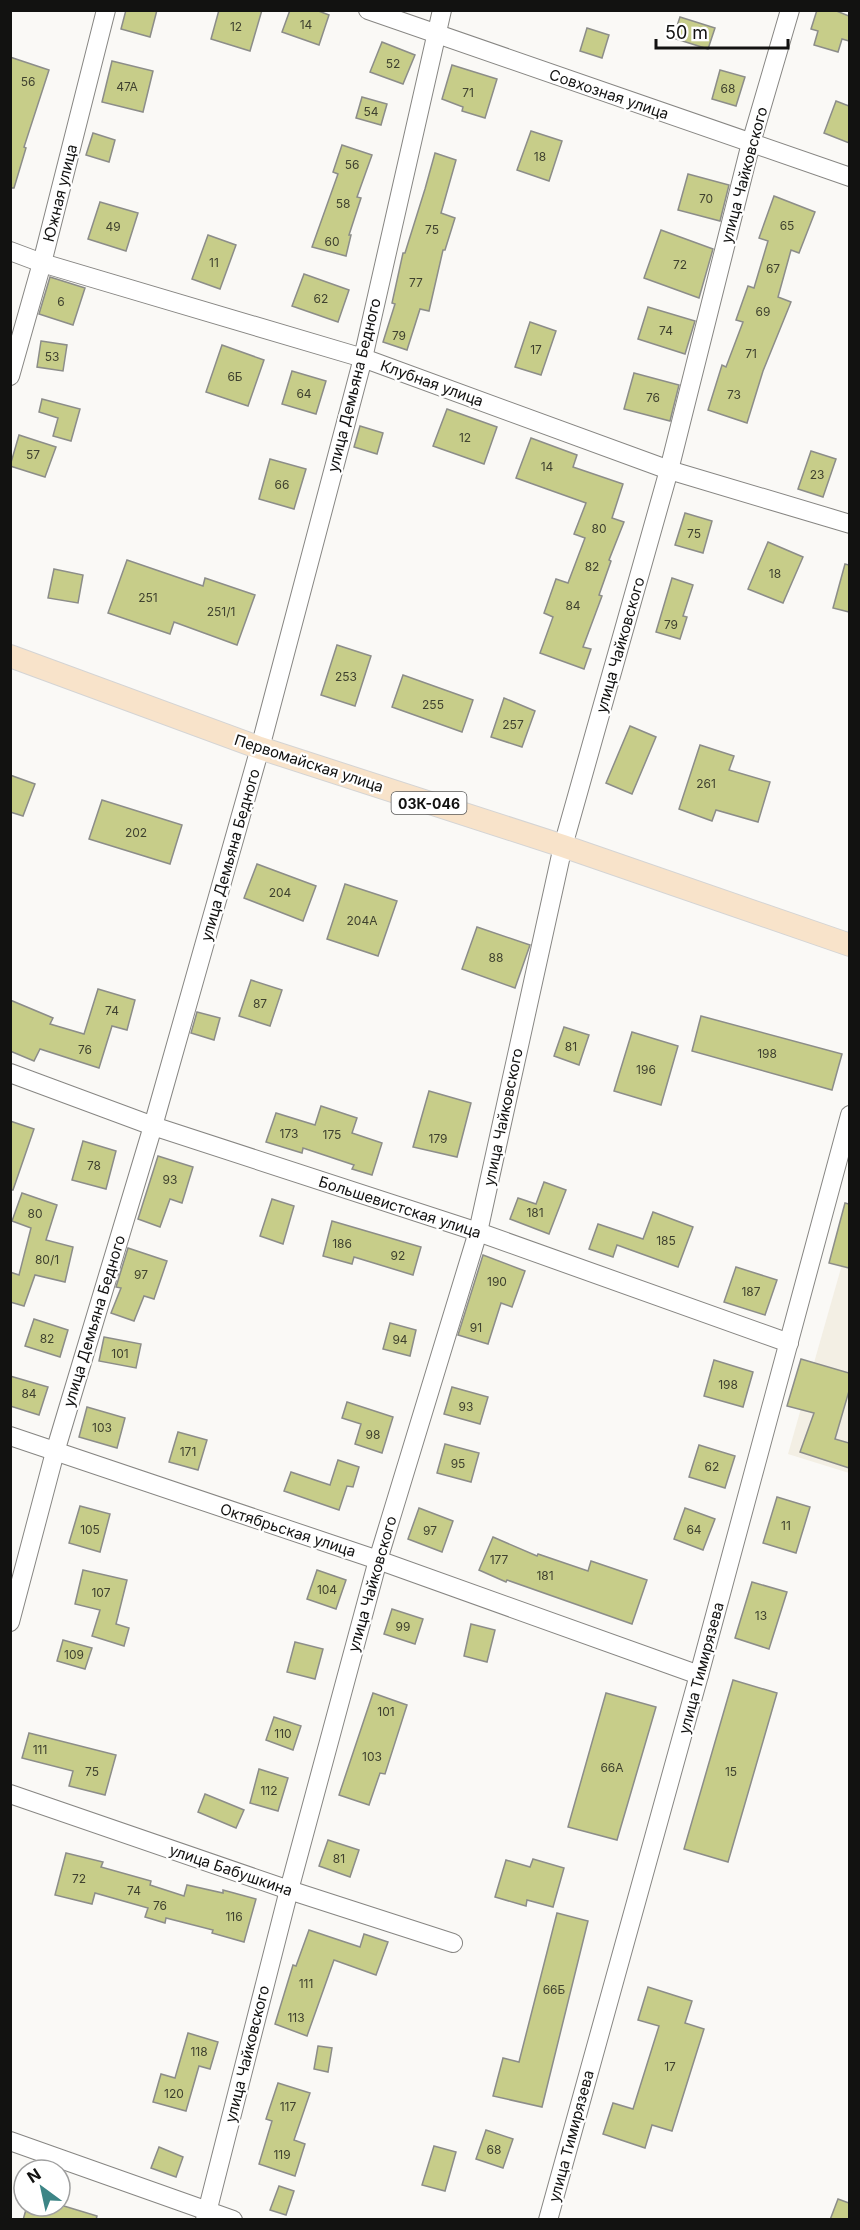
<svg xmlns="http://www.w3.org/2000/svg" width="860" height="2230" font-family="Inter,sans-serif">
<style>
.built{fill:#f3efe4}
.building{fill:#c7cd89;stroke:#8c8d89;stroke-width:1.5}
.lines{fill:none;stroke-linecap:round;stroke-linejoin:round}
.minor-casing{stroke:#878683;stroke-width:20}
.major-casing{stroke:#d4d4d4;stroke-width:24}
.minor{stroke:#fff;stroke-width:18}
.major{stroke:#f8e3ca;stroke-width:22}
.labels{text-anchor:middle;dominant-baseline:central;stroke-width:4.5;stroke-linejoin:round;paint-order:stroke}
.number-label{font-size:12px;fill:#3f412f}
.shield{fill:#fff;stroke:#595958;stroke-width:1.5}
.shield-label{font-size:14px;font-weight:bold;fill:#121211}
.street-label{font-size:15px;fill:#121211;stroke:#fff}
</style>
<rect width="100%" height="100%" fill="#faf9f6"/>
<polygon class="built" points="849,1240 849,1473 788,1454"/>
<g class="building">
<polygon points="126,10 157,10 150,37 121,29"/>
<polygon points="219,10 262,10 250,51 211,39"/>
<polygon points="290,10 316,10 329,15 319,45 282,32"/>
<polygon points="817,10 834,10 849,16 849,41 842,39 838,52 814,45 818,31 811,29"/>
<polygon points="680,17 715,28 708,49 673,38"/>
<polygon points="587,28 609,35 602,58 580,51"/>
<polygon points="382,42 415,55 403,84 370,72"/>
<polygon points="10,57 49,70 24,147 26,148 14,188 10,188"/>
<polygon points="112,61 153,71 143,112 102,102"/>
<polygon points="452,65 497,79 485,118 462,111 463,107 442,99"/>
<polygon points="720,70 745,77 736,106 712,99"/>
<polygon points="362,97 387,104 381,125 356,118"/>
<polygon points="836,101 849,106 849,143 824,133"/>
<polygon points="531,131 562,141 549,181 517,170"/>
<polygon points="93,133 115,140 109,162 86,155"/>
<polygon points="342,145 372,155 357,197 361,198 349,235 351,235 346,256 312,247 338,174 333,172"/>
<polygon points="435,153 456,160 441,213 455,218 445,250 443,250 429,311 420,309 407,350 383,342 395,304 392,303 403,253 405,253 425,189"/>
<polygon points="688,174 729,185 720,221 678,210"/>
<polygon points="774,196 815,212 799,253 791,250 778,297 791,302 763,371 747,423 708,410 722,365 726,367 743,322 736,320 748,286 754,288 768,241 759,238"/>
<polygon points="100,202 138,213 126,251 88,239"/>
<polygon points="661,230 713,249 699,298 644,278"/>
<polygon points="208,235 236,245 220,289 192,279"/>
<polygon points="304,274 349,290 338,322 292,306"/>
<polygon points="50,277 85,288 73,325 39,314"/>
<polygon points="648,307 695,321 685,354 638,339"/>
<polygon points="530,322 556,331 541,375 515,367"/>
<polygon points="41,341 67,345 63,371 37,367"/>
<polygon points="222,345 264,360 248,406 206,392"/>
<polygon points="292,371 326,381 316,414 282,404"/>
<polygon points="634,373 679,385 670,421 624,409"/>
<polygon points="42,399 80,409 71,441 53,436 58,418 39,412"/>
<polygon points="447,409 497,427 484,464 433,446"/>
<polygon points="360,426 383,433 377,454 354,447"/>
<polygon points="19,435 56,447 45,477 10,466"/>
<polygon points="531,438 577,455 573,467 623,484 612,518 624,522 609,560 611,561 599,595 602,596 583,647 591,649 584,669 540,653 553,617 544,613 556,579 568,583 585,538 574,534 586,503 516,478"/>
<polygon points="811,451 836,459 823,497 798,489"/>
<polygon points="270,459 306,469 294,509 259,499"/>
<polygon points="685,513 712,521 703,553 675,545"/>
<polygon points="768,542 803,557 783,603 748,589"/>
<polygon points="127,560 203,586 205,578 255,595 237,645 174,622 170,634 108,613"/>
<polygon points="845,564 849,565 849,612 833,608"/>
<polygon points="54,569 83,575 78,603 48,598"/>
<polygon points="672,578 693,585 683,616 687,617 680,639 656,632"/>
<polygon points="337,645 371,656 355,706 321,695"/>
<polygon points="403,675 473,700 462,732 392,707"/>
<polygon points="504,698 535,711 522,747 491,737"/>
<polygon points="630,726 656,737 632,794 606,783"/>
<polygon points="700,745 734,756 729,770 770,782 758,822 716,810 712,821 679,809"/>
<polygon points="10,775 35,784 23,816 10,812"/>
<polygon points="102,800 182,825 170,864 89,839"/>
<polygon points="257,864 316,886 303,921 244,898"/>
<polygon points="345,884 397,901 378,956 327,939"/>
<polygon points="477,927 530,945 515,988 462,969"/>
<polygon points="251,980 282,990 270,1026 239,1016"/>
<polygon points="98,989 135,1000 127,1030 112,1026 99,1068 40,1049 34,1061 10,1051 10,1000 53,1018 50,1024 84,1034"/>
<polygon points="197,1012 220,1018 214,1040 191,1033"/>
<polygon points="701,1016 842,1054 832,1090 692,1051"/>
<polygon points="564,1027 589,1035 579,1065 554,1056"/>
<polygon points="632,1032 678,1046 661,1105 614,1091"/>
<polygon points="429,1091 471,1103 457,1157 413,1147"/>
<polygon points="321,1106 357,1118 352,1133 382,1143 372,1175 352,1169 354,1165 303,1148 302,1153 266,1142 276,1113 315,1125"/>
<polygon points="10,1121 34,1129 13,1190 10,1190"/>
<polygon points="83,1141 116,1151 106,1189 72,1180"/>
<polygon points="158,1156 193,1167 182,1203 170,1199 160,1227 138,1219"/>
<polygon points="544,1182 566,1190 549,1234 510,1219 518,1198 536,1204"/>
<polygon points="22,1193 57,1205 46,1240 73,1247 65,1282 35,1275 24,1306 10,1302 10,1272 19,1275 31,1228 12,1221"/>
<polygon points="272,1199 294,1206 283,1244 260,1236"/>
<polygon points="845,1203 849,1204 849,1268 829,1263"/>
<polygon points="653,1212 693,1227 678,1267 617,1245 613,1257 589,1249 598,1224 643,1239"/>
<polygon points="332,1221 421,1247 413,1275 354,1257 352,1264 323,1256"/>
<polygon points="128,1248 167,1261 154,1299 144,1296 134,1321 111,1313 121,1288 116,1287"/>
<polygon points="483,1255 525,1271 512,1307 501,1303 488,1344 458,1335"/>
<polygon points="736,1267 777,1280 765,1315 724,1302"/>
<polygon points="34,1319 68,1330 60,1357 25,1346"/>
<polygon points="390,1323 416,1330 410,1356 383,1349"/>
<polygon points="104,1337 141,1344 136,1368 99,1361"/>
<polygon points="801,1359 849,1373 849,1391 835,1439 849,1443 849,1468 800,1452 814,1413 787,1406"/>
<polygon points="714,1360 753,1372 743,1407 704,1396"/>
<polygon points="10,1376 48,1387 39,1415 10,1406"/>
<polygon points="452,1387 488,1397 480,1424 444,1414"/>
<polygon points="347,1402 393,1417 382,1453 355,1444 361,1424 342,1418"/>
<polygon points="87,1407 125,1418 117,1448 79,1437"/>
<polygon points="178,1432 207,1440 198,1470 169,1462"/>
<polygon points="445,1444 479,1453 471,1482 437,1473"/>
<polygon points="699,1445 735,1456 725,1488 689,1477"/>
<polygon points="338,1460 359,1467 353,1487 347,1486 339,1510 284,1491 291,1472 330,1485"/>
<polygon points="777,1497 810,1507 796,1553 763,1543"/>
<polygon points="80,1506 110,1514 100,1552 69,1543"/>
<polygon points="419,1508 453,1521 442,1552 408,1539"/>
<polygon points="685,1508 715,1519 703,1550 674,1539"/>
<polygon points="493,1537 537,1556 538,1554 588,1571 591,1561 647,1580 632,1624 507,1580 506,1582 479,1570"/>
<polygon points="83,1570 127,1580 116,1624 129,1628 124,1646 92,1636 100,1610 75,1604"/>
<polygon points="317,1570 346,1580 336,1609 307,1599"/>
<polygon points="752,1582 787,1592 769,1649 735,1638"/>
<polygon points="392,1609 423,1619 415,1644 384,1634"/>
<polygon points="471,1624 495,1630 487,1662 464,1656"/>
<polygon points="63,1640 92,1648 85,1669 57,1661"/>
<polygon points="295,1642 323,1649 315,1679 287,1672"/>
<polygon points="733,1680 777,1693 728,1862 684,1849"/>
<polygon points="373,1693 407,1705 385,1774 380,1773 369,1805 339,1795"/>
<polygon points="606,1693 656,1707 617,1840 568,1827"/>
<polygon points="274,1717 301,1726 293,1750 266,1740"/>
<polygon points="29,1733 116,1755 105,1795 69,1786 73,1771 22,1758"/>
<polygon points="259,1769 288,1778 278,1811 250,1803"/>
<polygon points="205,1794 244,1810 236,1828 198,1812"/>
<polygon points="328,1840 359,1850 350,1877 319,1866"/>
<polygon points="66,1853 103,1862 101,1867 151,1881 150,1885 184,1896 187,1885 223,1893 223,1890 256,1899 244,1942 212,1933 213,1930 166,1918 165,1923 145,1917 148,1908 95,1893 92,1904 55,1895"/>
<polygon points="533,1859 564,1868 553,1907 527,1900 526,1906 495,1897 506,1860 530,1867"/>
<polygon points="557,1913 588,1921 542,2107 493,2096 503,2058 519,2062"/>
<polygon points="309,1930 360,1947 364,1934 388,1942 376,1975 334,1960 307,2036 275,2024 293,1965 296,1966"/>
<polygon points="648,1987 692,2001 685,2023 704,2029 672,2131 652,2125 645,2148 603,2134 613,2103 633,2109 659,2026 638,2020"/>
<polygon points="188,2033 218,2042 210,2069 199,2066 186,2111 153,2102 161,2074 175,2078"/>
<polygon points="318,2046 332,2048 328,2072 314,2069"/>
<polygon points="278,2083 310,2093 294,2140 305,2144 295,2176 259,2164 272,2121 266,2119"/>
<polygon points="486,2130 513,2139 503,2168 476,2159"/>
<polygon points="434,2146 456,2152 445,2191 422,2185"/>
<polygon points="159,2147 183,2157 176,2177 151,2168"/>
<polygon points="279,2186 294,2191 286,2215 270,2210"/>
<polygon points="838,2199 849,2203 849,2220 830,2220"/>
<polygon points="27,2206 64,2206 97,2216 96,2220 23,2220"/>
</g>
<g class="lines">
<defs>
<g id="minor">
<polyline points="368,10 850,177"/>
<polyline points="10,251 42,263 363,358 669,470 850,524"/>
<polyline points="10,376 42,263 106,10"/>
<polyline points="10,1073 153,1126 478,1232 789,1343"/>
<polyline points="10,1436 378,1560 699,1675"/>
<polyline points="10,1622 55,1452 153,1126 260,748 363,358 442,10"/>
<polyline points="10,1794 289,1890 453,1943"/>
<polyline points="10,2141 233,2220"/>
<polyline points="205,2220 289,1890 378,1560 478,1232 563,846 669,470 751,143 790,10"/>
<polyline points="548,2220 699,1675 850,1115"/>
</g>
<polyline id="major" points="10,656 260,748 563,846 850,945"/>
</defs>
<use href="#minor" class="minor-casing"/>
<use href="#major" class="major-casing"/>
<use href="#minor" class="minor"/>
<use href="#major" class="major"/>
</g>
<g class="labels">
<g class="number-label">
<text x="306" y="24">14</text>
<text x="236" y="26">12</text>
<text x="393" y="63">52</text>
<text x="28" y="81">56</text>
<text x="127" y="86">47А</text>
<text x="728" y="88">68</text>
<text x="468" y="92">71</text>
<text x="371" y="111">54</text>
<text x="540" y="156">18</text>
<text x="352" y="164">56</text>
<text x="706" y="198">70</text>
<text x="343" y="203">58</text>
<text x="787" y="225">65</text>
<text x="113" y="226">49</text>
<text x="432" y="229">75</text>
<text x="332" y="241">60</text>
<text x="214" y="262">11</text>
<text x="680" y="264">72</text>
<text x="773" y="268">67</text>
<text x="416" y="282">77</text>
<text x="321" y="298">62</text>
<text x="61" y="301">6</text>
<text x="763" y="311">69</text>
<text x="666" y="330">74</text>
<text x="399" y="335">79</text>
<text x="536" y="349">17</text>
<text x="751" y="353">71</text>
<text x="52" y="356">53</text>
<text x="235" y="376">6Б</text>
<text x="304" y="393">64</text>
<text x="734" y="394">73</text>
<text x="653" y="397">76</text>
<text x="465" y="437">12</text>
<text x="33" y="454">57</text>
<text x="547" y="466">14</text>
<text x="817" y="474">23</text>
<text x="282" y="484">66</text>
<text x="599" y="528">80</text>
<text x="694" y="533">75</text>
<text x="592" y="566">82</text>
<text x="775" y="573">18</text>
<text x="148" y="597">251</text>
<text x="573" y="605">84</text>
<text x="221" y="611">251/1</text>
<text x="671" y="624">79</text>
<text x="346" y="676">253</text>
<text x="433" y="704">255</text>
<text x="513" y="724">257</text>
<text x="706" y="783">261</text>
<text x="136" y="832">202</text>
<text x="280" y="892">204</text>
<text x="362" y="920">204А</text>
<text x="496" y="957">88</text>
<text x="260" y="1003">87</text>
<text x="112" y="1010">74</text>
<text x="571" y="1046">81</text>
<text x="85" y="1049">76</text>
<text x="767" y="1053">198</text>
<text x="646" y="1069">196</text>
<text x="289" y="1133">173</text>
<text x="332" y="1134">175</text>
<text x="438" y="1138">179</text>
<text x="94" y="1165">78</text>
<text x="170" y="1179">93</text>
<text x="535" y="1212">181</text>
<text x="35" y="1213">80</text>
<text x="666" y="1240">185</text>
<text x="342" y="1243">186</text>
<text x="398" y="1255">92</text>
<text x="47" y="1259">80/1</text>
<text x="141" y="1274">97</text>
<text x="497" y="1281">190</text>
<text x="751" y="1291">187</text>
<text x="476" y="1327">91</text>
<text x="47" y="1338">82</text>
<text x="400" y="1339">94</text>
<text x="120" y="1353">101</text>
<text x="728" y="1384">198</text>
<text x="29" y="1393">84</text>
<text x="466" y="1406">93</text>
<text x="102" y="1427">103</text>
<text x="373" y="1434">98</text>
<text x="188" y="1451">171</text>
<text x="458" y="1463">95</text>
<text x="712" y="1466">62</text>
<text x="786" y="1525">11</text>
<text x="90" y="1529">105</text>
<text x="694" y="1529">64</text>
<text x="430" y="1530">97</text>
<text x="499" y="1559">177</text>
<text x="545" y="1575">181</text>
<text x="327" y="1589">104</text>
<text x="101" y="1592">107</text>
<text x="761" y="1615">13</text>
<text x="403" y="1626">99</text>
<text x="74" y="1654">109</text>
<text x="386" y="1711">101</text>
<text x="283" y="1733">110</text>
<text x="40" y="1749">111</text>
<text x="372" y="1756">103</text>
<text x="612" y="1767">66А</text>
<text x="92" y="1771">75</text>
<text x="731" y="1771">15</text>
<text x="269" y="1790">112</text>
<text x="339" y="1858">81</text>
<text x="79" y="1878">72</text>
<text x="134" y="1890">74</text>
<text x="160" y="1905">76</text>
<text x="234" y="1916">116</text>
<text x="306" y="1983">111</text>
<text x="554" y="1989">66Б</text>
<text x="296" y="2017">113</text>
<text x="199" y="2051">118</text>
<text x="670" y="2066">17</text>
<text x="174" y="2093">120</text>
<text x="288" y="2106">117</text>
<text x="494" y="2149">68</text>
<text x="282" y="2154">119</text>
</g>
<rect class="shield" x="391.5" y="792" width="75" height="22" rx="4.5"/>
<g class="shield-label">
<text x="429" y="803">03К-046</text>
</g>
<g class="street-label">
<text transform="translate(609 94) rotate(19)">Совхозная улица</text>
<text transform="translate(744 175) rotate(-75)">улица Чайковского</text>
<text transform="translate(60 193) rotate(-76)">Южная улица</text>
<text transform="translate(432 383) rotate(20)">Клубная улица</text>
<text transform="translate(354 385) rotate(-76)">улица Демьяна Бедного</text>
<text transform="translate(620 645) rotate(-74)">улица Чайковского</text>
<text transform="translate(309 763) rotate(18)">Первомайская улица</text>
<text transform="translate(230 855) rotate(-74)">улица Демьяна Бедного</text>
<text transform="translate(503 1117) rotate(-78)">улица Чайковского</text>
<text transform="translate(400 1207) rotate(18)">Большевистская улица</text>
<text transform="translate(94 1321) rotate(-73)">улица Демьяна Бедного</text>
<text transform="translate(288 1530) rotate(18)">Октябрьская улица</text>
<text transform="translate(372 1584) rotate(-74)">улица Чайковского</text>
<text transform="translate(701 1668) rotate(-75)">улица Тимирязева</text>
<text transform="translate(231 1870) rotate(19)">улица Бабушкина</text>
<text transform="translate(247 2054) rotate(-76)">улица Чайковского</text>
<text transform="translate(571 2136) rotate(-75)">улица Тимирязева</text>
</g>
</g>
<rect width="860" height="2230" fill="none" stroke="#121211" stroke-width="24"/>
<g transform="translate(42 2188) rotate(327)"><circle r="28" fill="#ffffff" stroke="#a0a0a0" stroke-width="1.5"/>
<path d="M0-4.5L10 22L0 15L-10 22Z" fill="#3d8586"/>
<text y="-9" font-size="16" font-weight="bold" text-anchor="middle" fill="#121211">N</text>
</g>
<path d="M656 39v9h132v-9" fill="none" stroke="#121211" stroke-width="3"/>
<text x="665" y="39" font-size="18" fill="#121211" stroke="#ffffff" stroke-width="4.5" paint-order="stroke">50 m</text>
</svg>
